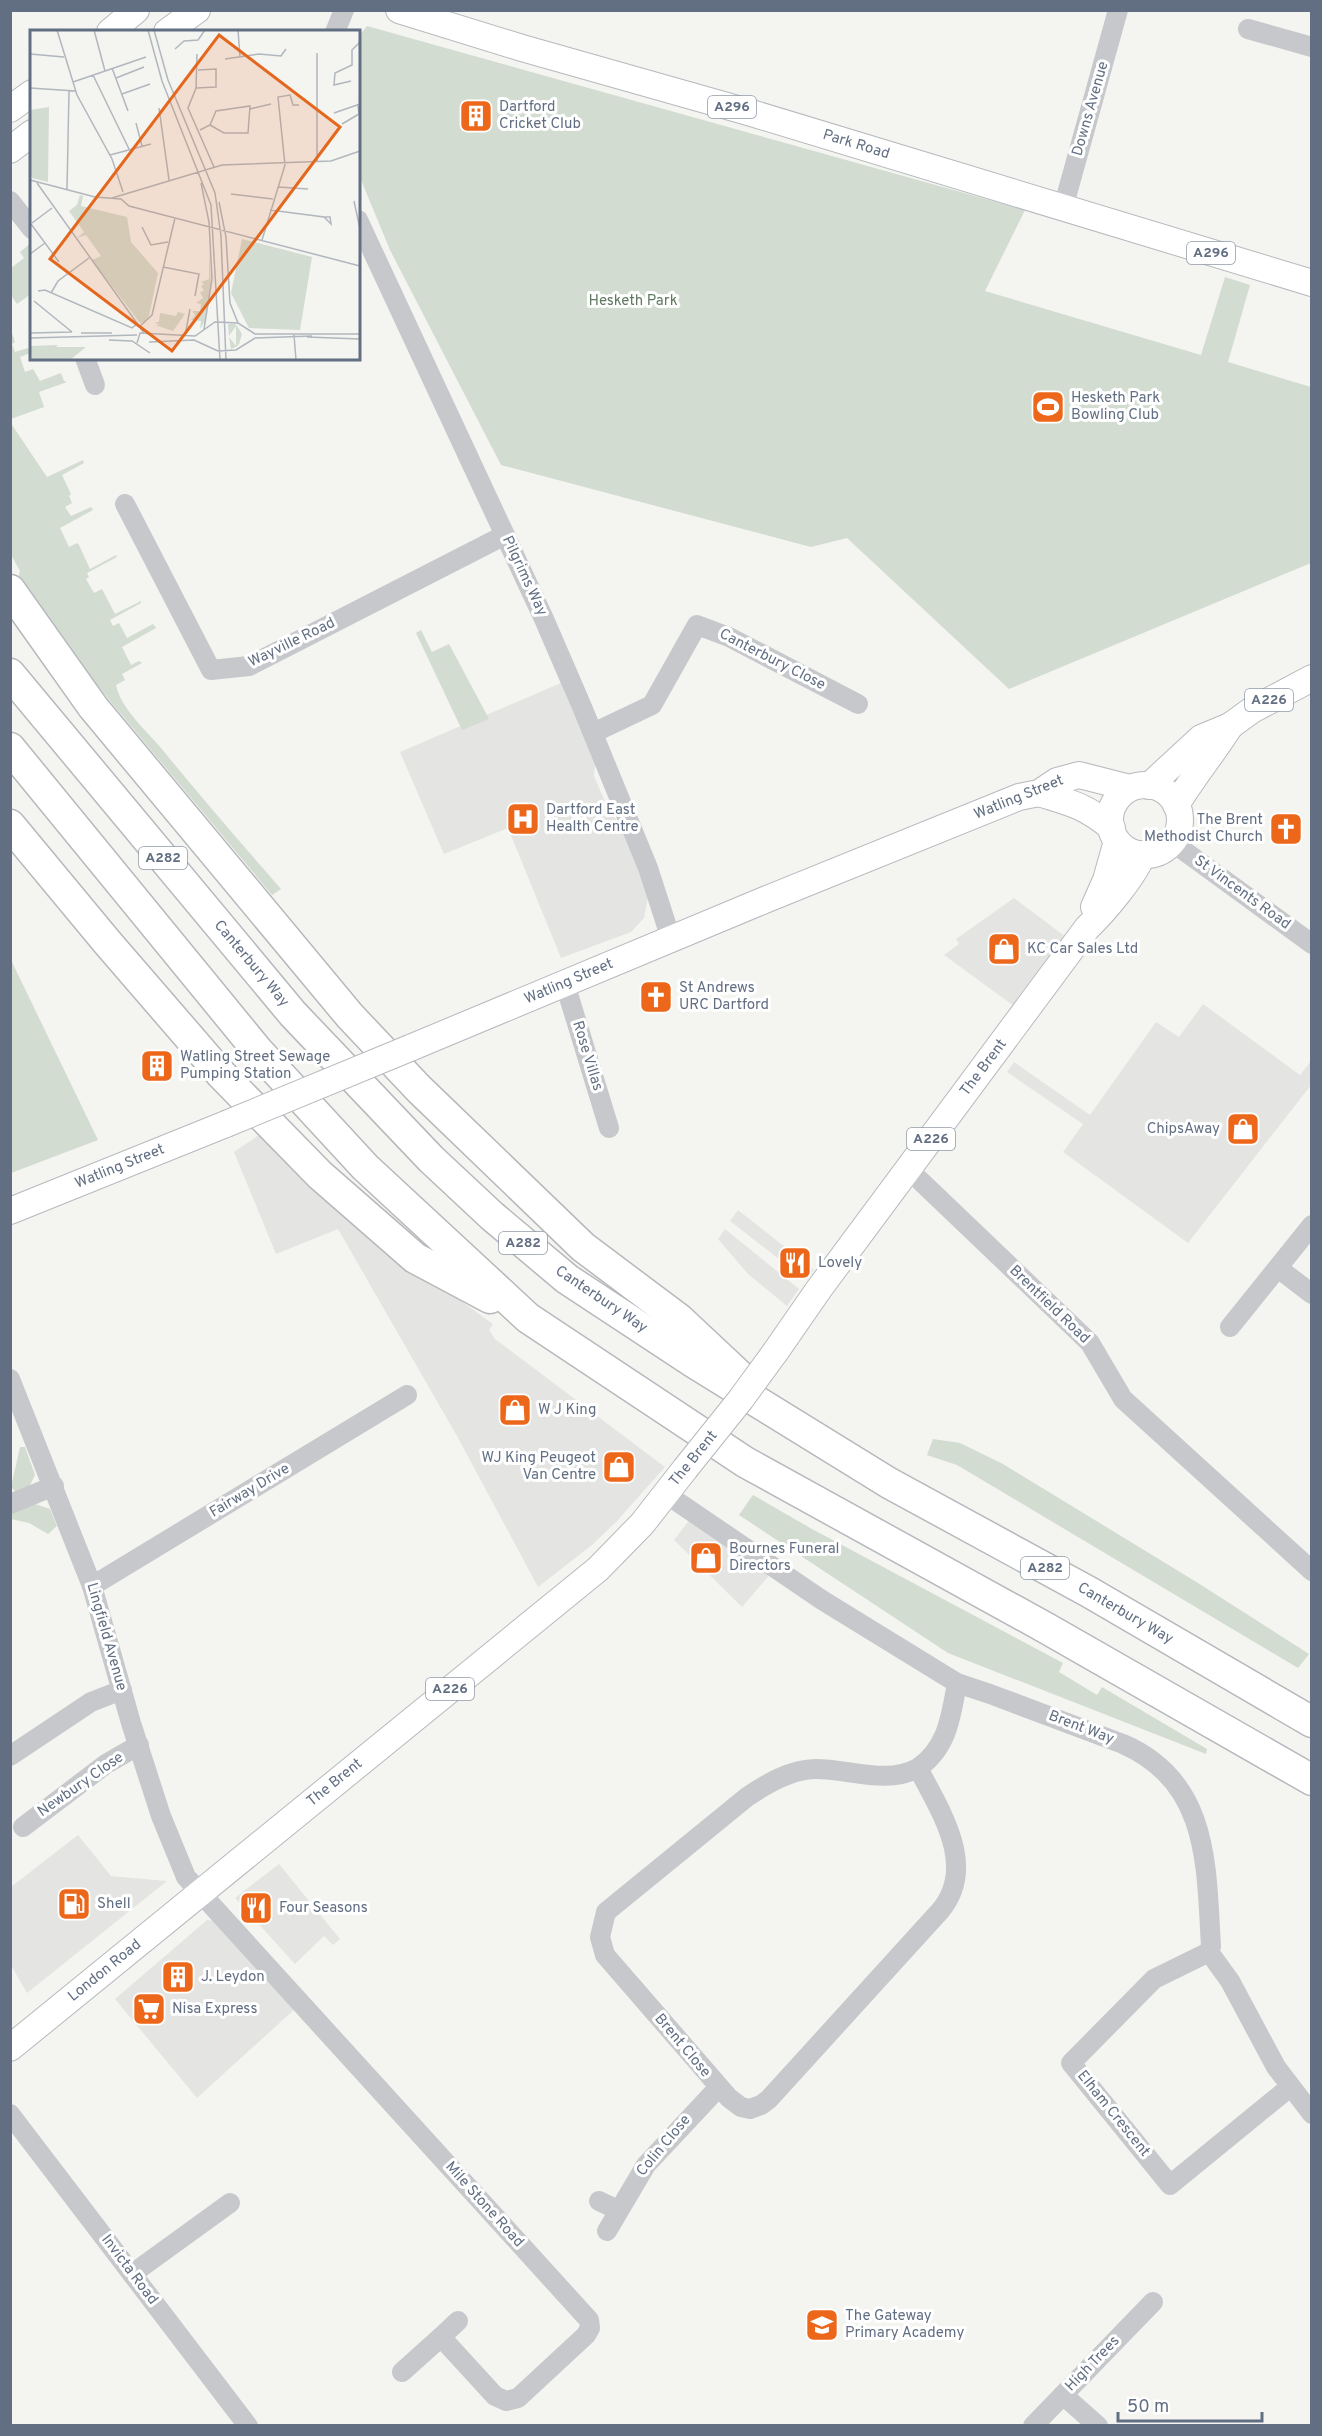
<svg xmlns="http://www.w3.org/2000/svg" width="1322" height="2436" font-family="Overpass,sans-serif">
<style>
.built{fill:#e4e5e3}
.green{fill:#d3dcd1}
.lines{fill:none;stroke-linecap:round;stroke-linejoin:round}
.major-casing{stroke:#b6b9be;stroke-width:28}
.highway-casing{stroke:#b6b8bc;stroke-width:33}
.minor{stroke:#c6c8cc;stroke-width:20}
.major{stroke:#fff;stroke-width:26}
.highway{stroke:#fff;stroke-width:30}
.major-bridge-casing{stroke:#b6b9be;stroke-width:28;stroke-linecap:butt}
.major-bridge{stroke:#fff;stroke-width:26}
.labels{text-anchor:middle;dominant-baseline:central;stroke-width:6;stroke-linejoin:round;paint-order:stroke}
.shield{fill:#fff;stroke:#919aa8;stroke-width:1.5}
.shield-label{font-size:14px;font-weight:bold;fill:#626f83}
.poi-label{font-size:15px;fill:#626f83;stroke:#fff;text-anchor:start}
.street-label{font-size:15px;fill:#626f83;stroke:#fff}
.park-label{font-size:15px;fill:#627961;stroke:#fff}
.inset-road{fill:none;stroke:#b1b7be;stroke-width:1.5}
.view{fill:#e5671e;fill-opacity:0.15;stroke:#e5671e;stroke-width:3}
.inset-edge{fill:none;stroke:#626f83;stroke-width:3}
</style>
<rect width="100%" height="100%" fill="#f4f4f0"/>
<g class="built">
<polygon points="561,683 595,764 594,776 610,813 623,826 648,897 644,918 631,932 561,958 508,828 444,854 400,752"/>
<polygon points="1014,898 1066,937 1014,1006 944,955 959,944 956,939"/>
<polygon points="1203,1004 1300,1075 1311,1061 1311,1085 1188,1243 1063,1152 1083,1124 1007,1072 1014,1062 1090,1115 1156,1022 1179,1037"/>
<polygon points="266,1130 447,1291 493,1324 489,1330 495,1339 665,1467 616,1522 592,1545 538,1587 457,1436 338,1229 276,1254 234,1152"/>
<polygon points="738,1210 814,1270 806,1280 730,1221"/>
<polygon points="725,1229 799,1289 787,1306 748,1274 718,1239"/>
<polygon points="691,1518 773,1571 742,1607 674,1540"/>
<polygon points="78,1835 111,1876 167,1881 27,1993 11,1965 11,1887"/>
<polygon points="279,1864 340,1939 333,1945 324,1936 295,1964 235,1898"/>
<polygon points="207,1920 215,1921 296,2008 197,2098 115,1999"/>
</g>
<g class="green">
<polygon points="367,26 1025,210 985,291 1201,355 1225,277 1250,285 1228,362 1311,387 1311,563 1009,689 847,538 811,547 501,465 390,250 359,175 359,36"/>
<polygon points="30,244 31,294 17,304 11,295 11,268 24,258 20,252"/>
<polygon points="11,330 15,342 12,344 15,352 28,348 30,353 20,357 25,372 33,369 40,381 61,373 64,381 67,382 39,392 44,407 11,419"/>
<path d="M10,422l37,55 36,-17 1,3 -22,12 9,19 -2,2 3,7 -7,4 6,9 20,-9 2,3 -33,18 9,19 8,-4 2,2 11,24 26,-14 1,2 -30,16 2,4 -3,2 8,14 8,-4 13,25 26,-13v2l-31,17 3,6 6,-3 8,15 26,-14 3,4 -34,19 9,18 8,-4 3,2 -20,11 3,6 -9,5c5,24 30,45 45,63 39,48 80,95 120,141l-9,6 -176,-211 -78,-105 2,-8 -10,-18z"/>
<polygon points="421,630 432,652 449,644 489,719 462,730 416,633"/>
<polygon points="10,958 98,1140 11,1173 10,1173"/>
<polygon points="933,1439 960,1443 1003,1464 1198,1583 1309,1654 1298,1668 957,1465 927,1455"/>
<polygon points="20,1447 25,1447 35,1475 30,1485 17,1493 11,1487"/>
<polygon points="753,1495 812,1529 1063,1663 1059,1672 1097,1695 1102,1687 1207,1749 1206,1754 948,1653 739,1515"/>
<polygon points="35,1504 50,1509 57,1526 48,1534 29,1523 11,1519 11,1512"/>
</g>
<g class="lines">
<defs>
<g id="major">
<polyline points="399,10 522,48 748,112 1312,283"/>
<polyline points="110,32 136,10"/>
<polyline points="167,32 197,10"/>
<polyline points="10,109 32,93"/>
<polyline points="10,150 32,133"/>
<circle cx="1145" cy="820" r="35"/>
<polyline points="1149,786 1201,738 1230,726 1252,710 1312,678"/>
<path d="M1039,793c32,10 45,12 73,35"/>
<path d="M1176,805c17,-28 37,-52 54,-79"/>
<polyline points="1094,907 1106,880 1117,841"/>
<polyline points="410,1048 767,899 1019,797 1039,793 1057,781 1079,775 1130,788"/>
<polyline points="10,1211 226,1124"/>
<path d="M776,1351l43,-62 268,-361c18,-17 47,-52 56,-74"/>
<polyline points="10,2048 598,1569 642,1524 685,1469"/>
</g>
<g id="highway">
<polyline points="10,590 93,707 350,1016 419,1089 583,1247 679,1319 742,1378"/>
<polyline points="10,674 293,1014 431,1159 492,1216 567,1279 693,1362 889,1483 1089,1592 1312,1722"/>
<polyline points="10,748 258,1051 365,1167 528,1318 745,1462 1046,1628 1312,1780"/>
<polyline points="10,825 107,942 221,1074 320,1175 415,1258 490,1298"/>
</g>
</defs>
<use href="#major" class="major-casing"/>
<use href="#highway" class="highway-casing"/>
<g class="minor">
<polyline points="1248,29 1312,47"/>
<polyline points="335,32 344,10"/>
<polyline points="10,201 32,229"/>
<polyline points="1063,208 1118,10"/>
<polyline points="358,220 544,619 582,707 648,868 671,939"/>
<polyline points="85,358 95,385"/>
<polyline points="125,504 211,670 249,666 505,535"/>
<polyline points="593,733 652,705 697,625 729,637 858,704"/>
<polyline points="1172,842 1312,944"/>
<polyline points="565,984 609,1128"/>
<polyline points="908,1169 1090,1343 1123,1399 1312,1571"/>
<polyline points="1278,1268 1312,1294"/>
<polyline points="1230,1327 1312,1225"/>
<polyline points="10,1379 92,1586 131,1723 161,1816 186,1877 589,2320 590,2328 586,2335 518,2398 506,2401 495,2396 441,2337 402,2372"/>
<path d="M666,1494l156,106 135,83 33,11 133,50c87,38 83,122 88,202l-2,6 21,29 46,86 36,47"/>
<polyline points="10,1504 54,1486"/>
<polyline points="92,1586 407,1395"/>
<polyline points="10,1756 91,1702 122,1690"/>
<path d="M918,1768c-31,17 -69,1 -102,1 -25,0 -50,15 -69,28l-141,115 -6,25 5,18 124,143 12,9 9,2 11,-4 8,-6 171,-188c38,-45 0,-100 -22,-143 30,-21 33,-52 39,-85"/>
<polyline points="23,1827 106,1764 139,1745"/>
<polyline points="1209,1952 1154,1979 1071,2063 1170,2185 1290,2087"/>
<polyline points="10,2114 248,2426"/>
<polyline points="599,2201 618,2210"/>
<polyline points="607,2231 646,2165 718,2088"/>
<polyline points="132,2274 230,2203"/>
<polyline points="441,2337 458,2321"/>
<polyline points="1063,2395 1098,2426"/>
<polyline points="1033,2426 1153,2302"/>
</g>
<use href="#major" class="major"/>
<use href="#highway" class="highway"/>
<defs>
<g id="major-bridge">
<polyline points="226,1124 410,1048"/>
<polyline points="685,1469 741,1399 776,1351"/>
</g>
</defs>
<use href="#major-bridge" class="major-bridge-casing"/>
<use href="#major-bridge" class="major-bridge"/>
</g>
<defs>
<symbol id="building-square" viewBox="-11 -11 22 22"><rect x="-9" y="-9" width="18" height="18" rx="4" fill="#ec6719" stroke="#fff"/><path d="M-4-6H4V6H1V3H-1V6H-4ZM-2.5-4.3h1.7v1.8h-1.7ZM.8-4.3h1.7v1.8H.8ZM-2.5-1h1.7V.8h-1.7ZM.8-1h1.7V.8H.8Z" fill="#fff"/></symbol>
<symbol id="stadium-square" viewBox="-11 -11 22 22"><rect x="-9" y="-9" width="18" height="18" rx="4" fill="#ec6719" stroke="#fff"/><path d="M0-5a6.5 5 0 1 0 0 10a6.5 5 0 1 0 0-10ZM-3.5-1.8h7v3.6h-7Z" fill="#fff"/></symbol>
<symbol id="hospital-square" viewBox="-11 -11 22 22"><rect x="-9" y="-9" width="18" height="18" rx="4" fill="#ec6719" stroke="#fff"/><path d="M-5-5h3v3.5h4V-5h3V5h-3V1.5h-4V5h-3Z" fill="#fff"/></symbol>
<symbol id="church-square" viewBox="-11 -11 22 22"><rect x="-9" y="-9" width="18" height="18" rx="4" fill="#ec6719" stroke="#fff"/><path d="M-1.2-6h2.4v3.5h3.3v2.4h-3.3V6h-2.4V-.1h-3.3v-2.4h3.3Z" fill="#fff"/></symbol>
<symbol id="shop-square" viewBox="-11 -11 22 22"><rect x="-9" y="-9" width="18" height="18" rx="4" fill="#ec6719" stroke="#fff"/><path d="M-5-2.5h2.3a2.7 3.5 0 0 1 5.4 0H5L5.5 6h-11ZM-1.5-2.5h3a1.5 2.3 0 0 0-3 0Z" fill="#fff"/></symbol>
<symbol id="restaurant-square" viewBox="-11 -11 22 22"><rect x="-9" y="-9" width="18" height="18" rx="4" fill="#ec6719" stroke="#fff"/><path d="M-5-6h1v4h1v-4h1v4h1v-4h1v5L-1.5 .5V6h-2V.5L-5-1ZM5-6V6H3V1.5H1.5Q1.5-4 5-6Z" fill="#fff"/></symbol>
<symbol id="fuel-square" viewBox="-11 -11 22 22"><rect x="-9" y="-9" width="18" height="18" rx="4" fill="#ec6719" stroke="#fff"/><path d="M-5.5-6h7V0h2V4h1.3V-2.5L3-4.5l.8-.8L6-3V5H2.5V1h-1V6h-7ZM-4.2-4.7v3.2H.2V-4.7Z" fill="#fff"/></symbol>
<symbol id="supermarket-square" viewBox="-11 -11 22 22"><rect x="-9" y="-9" width="18" height="18" rx="4" fill="#ec6719" stroke="#fff"/><path d="M-6-5.5h2.5l.6 2H6L4.5 2H-2.5L-4.4-4H-6ZM-1.5 3.2a1.3 1.3 0 1 0 .1 0ZM3 3.2a1.3 1.3 0 1 0 .1 0Z" fill="#fff"/></symbol>
<symbol id="school-square" viewBox="-11 -11 22 22"><rect x="-9" y="-9" width="18" height="18" rx="4" fill="#ec6719" stroke="#fff"/><path d="M0-5L7-2L0 1L-7-2ZM-4 1L0 2.5L4 1V4Q0 6-4 4Z" fill="#fff"/></symbol>
</defs>
<g fill-rule="evenodd">
<use href="#building-square" x="457" y="97" width="38" height="38"/>
<use href="#stadium-square" x="1029" y="388" width="38" height="38"/>
<use href="#hospital-square" x="504" y="800" width="38" height="38"/>
<use href="#church-square" x="1267" y="810" width="38" height="38"/>
<use href="#shop-square" x="985" y="930" width="38" height="38"/>
<use href="#church-square" x="637" y="978" width="38" height="38"/>
<use href="#building-square" x="138" y="1047" width="38" height="38"/>
<use href="#shop-square" x="1224" y="1110" width="38" height="38"/>
<use href="#restaurant-square" x="776" y="1244" width="38" height="38"/>
<use href="#shop-square" x="496" y="1391" width="38" height="38"/>
<use href="#shop-square" x="600" y="1448" width="38" height="38"/>
<use href="#shop-square" x="687" y="1539" width="38" height="38"/>
<use href="#fuel-square" x="55" y="1885" width="38" height="38"/>
<use href="#restaurant-square" x="237" y="1889" width="38" height="38"/>
<use href="#building-square" x="159" y="1958" width="38" height="38"/>
<use href="#supermarket-square" x="130" y="1990" width="38" height="38"/>
<use href="#school-square" x="803" y="2306" width="38" height="38"/>
</g>
<g class="labels">
<g class="shield">
<rect x="708" y="96" width="48" height="22" rx="4.5"/>
<rect x="1187" y="242" width="48" height="22" rx="4.5"/>
<rect x="1245" y="689" width="48" height="22" rx="4.5"/>
<rect x="139" y="847" width="48" height="22" rx="4.5"/>
<rect x="907" y="1128" width="48" height="22" rx="4.5"/>
<rect x="499" y="1232" width="48" height="22" rx="4.5"/>
<rect x="1021" y="1557" width="48" height="22" rx="4.5"/>
<rect x="426" y="1678" width="48" height="22" rx="4.5"/>
</g>
<g class="shield-label">
<text x="732" y="107">A296</text>
<text x="1211" y="253">A296</text>
<text x="1269" y="700">A226</text>
<text x="163" y="858">A282</text>
<text x="931" y="1139">A226</text>
<text x="523" y="1243">A282</text>
<text x="1045" y="1568">A282</text>
<text x="450" y="1689">A226</text>
</g>
<g class="poi-label">
<text x="499" y="107">Dartford<tspan x="499" dy="17">Cricket Club</tspan></text>
<text x="1071" y="398">Hesketh Park<tspan x="1071" dy="17">Bowling Club</tspan></text>
<text x="546" y="810">Dartford East<tspan x="546" dy="17">Health Centre</tspan></text>
<text x="1263" y="820" text-anchor="end">The Brent<tspan x="1263" dy="17">Methodist Church</tspan></text>
<text x="1027" y="949">KC Car Sales Ltd</text>
<text x="679" y="988">St Andrews<tspan x="679" dy="17">URC Dartford</tspan></text>
<text x="180" y="1057">Watling Street Sewage<tspan x="180" dy="17">Pumping Station</tspan></text>
<text x="1220" y="1129" text-anchor="end">ChipsAway</text>
<text x="818" y="1263">Lovely</text>
<text x="538" y="1410">W J King</text>
<text x="596" y="1458" text-anchor="end">WJ King Peugeot<tspan x="596" dy="17">Van Centre</tspan></text>
<text x="729" y="1549">Bournes Funeral<tspan x="729" dy="17">Directors</tspan></text>
<text x="97" y="1904">Shell</text>
<text x="279" y="1908">Four Seasons</text>
<text x="201" y="1977">J. Leydon</text>
<text x="172" y="2009">Nisa Express</text>
<text x="845" y="2316">The Gateway<tspan x="845" dy="17">Primary Academy</tspan></text>
</g>
<g class="street-label">
<text transform="translate(1091 109) rotate(-74)">Downs Avenue</text>
<text transform="translate(856 145) rotate(17)">Park Road</text>
<text transform="translate(524 576) rotate(65)">Pilgrims Way</text>
<text transform="translate(292 643) rotate(-26)">Wayville Road</text>
<text transform="translate(772 660) rotate(27)">Canterbury Close</text>
<text transform="translate(1019 798) rotate(-22)">Watling Street</text>
<text transform="translate(1242 893) rotate(36)">St Vincents Road</text>
<text transform="translate(251 964) rotate(50)">Canterbury Way</text>
<text transform="translate(569 982) rotate(-23)">Watling Street</text>
<text transform="translate(587 1056) rotate(73)">Rose Villas</text>
<text transform="translate(984 1068) rotate(-53)">The Brent</text>
<text transform="translate(120 1167) rotate(-22)">Watling Street</text>
<text transform="translate(601 1300) rotate(34)">Canterbury Way</text>
<text transform="translate(1049 1305) rotate(44)">Brentfield Road</text>
<text transform="translate(694 1459) rotate(-51)">The Brent</text>
<text transform="translate(250 1491) rotate(-31)">Fairway Drive</text>
<text transform="translate(1125 1614) rotate(30)">Canterbury Way</text>
<text transform="translate(106 1637) rotate(74)">Lingfield Avenue</text>
<text transform="translate(1081 1728) rotate(21)">Brent Way</text>
<text transform="translate(335 1783) rotate(-39)">The Brent</text>
<text transform="translate(81 1785) rotate(-35)">Newbury Close</text>
<text transform="translate(105 1971) rotate(-39)">London Road</text>
<text transform="translate(682 2046) rotate(50)">Brent Close</text>
<text transform="translate(1113 2114) rotate(51)">Elham Crescent</text>
<text transform="translate(664 2146) rotate(-50)">Colin Close</text>
<text transform="translate(484 2205) rotate(48)">Mile Stone Road</text>
<text transform="translate(129 2270) rotate(53)">Invicta Road</text>
<text transform="translate(1093 2364) rotate(-46)">High Trees</text>
</g>
<g class="park-label">
<text x="633" y="301">Hesketh Park</text>
</g>
</g>
<g transform="translate(30 30)">
<rect width="330" height="330" fill="#f4f4f0"/>
<path d="M19,77l-1,75 -16,-4 -2,-7v-61zM50,165l3,1 -2,10 46,11 4,25 27,31 -9,43 -5,6 -4,1 -48,-63 9,-4 -15,-21 -9,3 7,-6 -15,-21 8,-6zM212,209l70,18 -12,73 -51,-2 -18,-35zM179,220l2,36 -6,35 -5,8 1,-8 -10,-1 4,-5 -3,-4h8l1,-7 -5,-1 7,-5 -3,-6 4,-1 -3,-5 3,-2 -3,-2 8,-3zM148,282l7,2 -12,17 -18,-6h4l-4,-3h4l1,-9 16,3zM198,294h7l2,2 5,8 -3,10 -3,3 -5,2 -2,-12 7,9v-20l-7,10zM28,315l-2,2h30l-16,13h-40v-14z" fill="#d3dcd1"/>
<path class="inset-road" d="M27,0l20,65 35,64 11,33M64,0l11,41M118,0l14,51 49,124 9,155M124,0l14,50 47,113 6,43 5,124M208,0l2,27M145,19l9,-8 14,-1 7,-10M287,23v109M0,24l34,3M167,24l-1,34 -8,20 26,59M195,29l34,-5 22,2 5,-7M82,38l16,43M63,45l36,74M86,48l28,-11M321,51l-17,4 1,-12 17,-8v-15l8,-8M43,52l73,-25M0,58l46,3M166,58l20,-1v-18l-18,1M92,64l28,-10M129,78l10,72M220,79l21,-5M304,83l26,-9M106,93l6,23M312,94l17,-10 -1,-9M170,100l10,-5 6,-14 34,-5 -2,27h-24l-14,-8M80,125l41,-11M0,150l65,17 26,2 8,7 231,60M7,153l107,150M171,153l8,39 3,57 -8,50M248,157l30,2M37,159l2,-98M201,164l42,5M82,168l110,-33 109,-4 29,-10M324,171l6,28M189,172l7,35 4,66 8,20M240,180l54,7 7,7 -1,-7h-6M2,193l20,-15M1,194l28,38M112,197l9,18 17,-3M232,210l23,-75 -7,-68 12,-2 3,10h6M0,224l15,-11M133,237l36,7 -4,22M8,261l7,-1 87,38 5,-4M21,263l7,-12 31,-23M4,271l38,31M109,297l13,-12 23,-97M0,303l42,-1M51,303h31M264,305l2,25M155,306l5,-27M277,307l53,2M0,308l107,-3M79,310l23,1 18,12M119,312l45,-2 24,11 18,-1 19,-12 57,-2M107,313l3,-10 55,3 20,-14 23,1 17,11h105"/>
<path class="view" d="M189,5l121,92 -168,224 -122,-92z"/>
<rect width="330" height="330" class="inset-edge"/>
</g>
<rect width="1322" height="2436" fill="none" stroke="#626f83" stroke-width="24"/>
<path d="M1118 2412v9h144v-9" fill="none" stroke="#626f83" stroke-width="3"/>
<text x="1127" y="2412" font-size="18" fill="#626f83" stroke="#ffffff" stroke-width="4.5" paint-order="stroke">50 m</text>
</svg>
